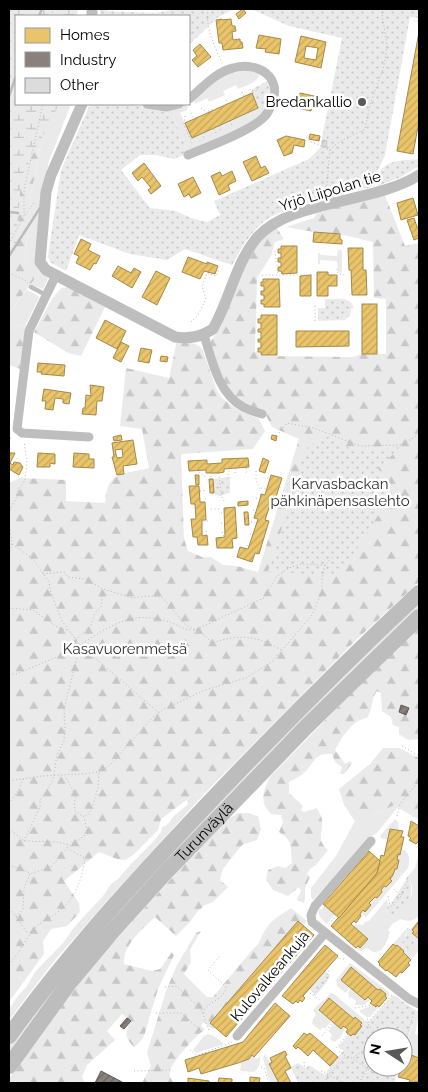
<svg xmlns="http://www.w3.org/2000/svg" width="428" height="1092" font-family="Raleway,sans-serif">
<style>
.green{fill:#eaeaea}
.forest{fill:url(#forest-firs)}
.wetland{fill:url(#wetland-marsh)}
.park{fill:url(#park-dots)}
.homes{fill:url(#homes-hatch);stroke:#a3894a;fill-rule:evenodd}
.industry{fill:url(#industry-hatch);stroke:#615a57}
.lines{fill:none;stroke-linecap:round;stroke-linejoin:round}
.stream{stroke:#bcbcbc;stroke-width:2.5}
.building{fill:url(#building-hatch);stroke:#c5c5c5}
.path{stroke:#b8b8b8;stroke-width:1;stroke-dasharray:1 2.5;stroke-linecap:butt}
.service{stroke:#bebebe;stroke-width:4.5}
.minor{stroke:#bebebe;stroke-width:9}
.tertiary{stroke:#bebebe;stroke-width:11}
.motorway{stroke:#bdbdbd;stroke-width:16}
.poi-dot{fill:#595959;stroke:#fff;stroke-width:2}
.labels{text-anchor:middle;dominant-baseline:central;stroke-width:5;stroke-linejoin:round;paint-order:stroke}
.poi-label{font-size:15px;fill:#000;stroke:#fff;text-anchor:end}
.street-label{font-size:15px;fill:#000;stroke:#fff}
.park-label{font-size:15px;fill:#2f2f2f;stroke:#fff}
</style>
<defs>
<pattern id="forest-firs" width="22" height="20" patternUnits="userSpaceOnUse" patternTransform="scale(1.25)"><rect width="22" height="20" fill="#eaeaea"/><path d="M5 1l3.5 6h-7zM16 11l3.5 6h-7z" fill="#c7c7c7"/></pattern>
<pattern id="wetland-marsh" width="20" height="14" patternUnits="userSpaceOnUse" patternTransform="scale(1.25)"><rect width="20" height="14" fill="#eaeaea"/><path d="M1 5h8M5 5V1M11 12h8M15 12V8" fill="none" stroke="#c7c7c7"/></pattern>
<pattern id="park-dots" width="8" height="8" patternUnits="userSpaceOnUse" patternTransform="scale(1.25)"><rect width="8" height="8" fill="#eaeaea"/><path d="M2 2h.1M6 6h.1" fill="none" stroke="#c7c7c7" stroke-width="1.8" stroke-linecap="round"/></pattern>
<pattern id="homes-hatch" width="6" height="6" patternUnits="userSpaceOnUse" patternTransform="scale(1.25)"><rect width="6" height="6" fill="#e9c46a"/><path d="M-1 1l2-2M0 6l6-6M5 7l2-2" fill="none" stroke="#c6a75a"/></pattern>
<pattern id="industry-hatch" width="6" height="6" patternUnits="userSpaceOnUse" patternTransform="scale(1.25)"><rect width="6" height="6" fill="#8a817c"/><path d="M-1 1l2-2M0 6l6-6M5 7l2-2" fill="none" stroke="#6e6763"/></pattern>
<pattern id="building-hatch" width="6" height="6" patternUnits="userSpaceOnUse" patternTransform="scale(1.25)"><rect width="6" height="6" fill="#dcdcdc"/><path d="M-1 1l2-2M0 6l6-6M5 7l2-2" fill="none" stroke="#bbb"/></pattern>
</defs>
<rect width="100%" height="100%" fill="#fff"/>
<g class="green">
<path d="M241,68l19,5c-2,10 -13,12 -22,16l-2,-4 -13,6 2,4 -16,7 -2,-4 -12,6 -2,-6 30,-24z"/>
<polygon points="45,104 71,104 49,161 41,200 46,276 48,279 43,289 31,285 34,280 25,262 31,194 43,135"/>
<polygon points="182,104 185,104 188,107 187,110 180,113 192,138 258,108 262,114 255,121 188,153 170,109"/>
<polygon points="338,249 341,250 342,252 342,273 338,272 337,261 320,260 320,264 318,264 318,253 320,253 320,255 337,256"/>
<polygon points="27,290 37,295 39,298 26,324 9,329 9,313"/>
<polygon points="419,600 419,607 377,647 9,1053 9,1045 26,1022 192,827"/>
<path d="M205,793l-92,101 -58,66 -46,60v-11l9,-13 9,-10 8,-14 28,-29 13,-18 27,-29 8,-12 7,-5 14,-16 22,-22 7,-9 1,-5c8,-2 7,-7 13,-12 4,-3 9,-7 13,-11l-1,-4 6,-5z"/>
<polygon points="394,805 398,807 376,834 371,836 329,886 323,889 313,900 311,897 311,888 336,856 355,821 363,821"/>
<polygon points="395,819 398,822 399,830 390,829 388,840 381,838 380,836"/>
<path d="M402,850h3c5,6 5,10 3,18l-42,49 -5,-4 14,-16 2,1 5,-6 -1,-2 3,-4 2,1 6,-6 -2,-2 3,-4 2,-6h2l2,-8 -2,-1 1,-6 2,1z"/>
<path d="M418,857l1,1v57c-5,7 -11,7 -18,4l-8,4 -5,7 2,2c-3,9 -6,21 -17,20l-6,-4 -6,3 -5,-3 2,-2 2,1 8,-8 -14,-12 2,-3 7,1 2,-3 4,-1 18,-22 1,6 -2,8c19,-8 34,-14 22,-37l7,-8z"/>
<path d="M323,904l12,10 -8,10c-6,-4 -9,-9 -8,-16l2,2 3,-3 -2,-2z"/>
<polygon points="417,922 418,922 412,930 413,933 419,939 419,950 411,960 403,952 404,951 397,945 396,946 393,944 407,928 403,944 417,944 414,941 408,941 410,930"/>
<polygon points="350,963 389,992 389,996 387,998 385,996 386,994 380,989 378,990 351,967 343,977 350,987 346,993 337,986 336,980"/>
<polygon points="351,988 365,1000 368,997 371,999 364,1005 355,1005 356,1001 351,997 349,999 348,992"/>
<polygon points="331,993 334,994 366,1021 370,1021 393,995 373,1037 373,1067 377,1072 338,1047 349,1034 351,1036 353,1034 355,1035 362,1027 360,1025 362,1023 355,1017 354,1019 330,998 319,1010 331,1021 325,1029 323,1027 320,1030 312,1024 313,1019 316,1015 313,1010 320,1003 322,1002"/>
<polygon points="373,1005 375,1007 377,1005 379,1007 370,1017 367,1017 360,1012 360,1010"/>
<polygon points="417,1011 419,1011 419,1014 415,1034 419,1035 418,1045 419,1058 404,1052"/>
<polygon points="334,1023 341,1029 343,1026 346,1027 340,1038 334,1042 330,1039 332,1035 328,1031"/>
<polygon points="208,1034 214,1036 224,1044 196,1053 193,1050 204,1036"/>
<polygon points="265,1054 270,1063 269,1064 279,1083 271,1083 268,1077 263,1058"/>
<path d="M252,1055l5,4 3,-3c0,7 0,11 -6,16l-14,-1 1,-7 -2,-1 10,-4z"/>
</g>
<g class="forest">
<polygon points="9,9 16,16 16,104 43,135 31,194 25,262 33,270 34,280 9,313"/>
<path d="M384,193l21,53 14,-3v339l-64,59 -150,152 -12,2 -32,24 -3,11 -25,25 -8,5 -8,-1 -18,-7 -35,29 15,22 1,9 -13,14 -16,3 -8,12 1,13 -35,48v-519l11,-5 46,2v21l39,2c2,-33 18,-28 44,-35l-7,-39 -22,-3 6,-58 43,10 8,-38 18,4 4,2 4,5 14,40 5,7 16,12 21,9 6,12 -12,18 -72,5 3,85 4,12 14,6h9l12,8 14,1 21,6 41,-133 -27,-12 -8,-15 -25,-11 -13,-13 -8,-19 -8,-27 11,-15 6,-20 28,-60 21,-20 8,12 -9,3 -4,14 -14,22 -2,74h3l2,4 93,1 9,-3h24v-55l-12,-1 -1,-56 -33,-8 -26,-2 -28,-5 28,-9 3,-5z"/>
<polygon points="69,287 105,307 81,356 68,353 34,332 52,299 61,288"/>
<polygon points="26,324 20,369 9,365 9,329"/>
<path d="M419,627v112l-11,1 -9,-6v-7l-6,-2 -2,-8 -9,-6 -1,-18 -4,-2c-6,8 -4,18 -10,27 -15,2 -25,19 -32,32l10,14 5,-3 2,2 -8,11h-4l2,-7 -7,-5 -3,-8c-20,-2 -18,13 -32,22 -3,2 -7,4 -11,6v11l14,13 -2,4 3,2 13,-4c1,3 5,8 5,12 2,12 -7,19 6,30l-12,15 -6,4 -3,5 3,3 -5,11v11l-1,4 -7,-3 4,-9 -2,-4 -11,9 -15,-6 -7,-10 2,-10 10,-4 7,2 7,-5c-2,-16 2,-22 -13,-31l4,-10 -2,-7 -10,-1c-12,-12 -8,-23 -1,-37l110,-113z"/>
<polygon points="383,748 399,748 419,758 419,820 394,805 363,821 355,821 344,805 339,789 370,764"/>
<path d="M238,813h10l10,3 3,13 -4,11 -15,5 -19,24 -3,11 8,7 -15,15 -8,3 -7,6 -9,12 -13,13 -21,-19c-14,14 -32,27 -31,47l28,7 8,-2 12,-17 2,3 -16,34 -14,47 -5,7 -5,4c-8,-8 -11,-15 -3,-25l-9,-8 -15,17 8,9 -28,25 -5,12 3,6h-76v-4l10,-17 49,-65 34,-42 120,-132z"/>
<path d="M291,908l16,13 -4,4 -5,-4 -87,102 4,4 -1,3 -11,-8 -2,4 4,3c-8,6 -34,33 -35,43 -1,4 1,8 4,11h-32l9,-17 -4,-13 19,-62 10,-24 20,-34 5,-2 -11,19 1,12 -7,12 23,23h6l40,-48c9,-7 7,-12 13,-20 6,-10 15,-14 25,-21z"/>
</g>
<polygon class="wetland" points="9,9 78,9 77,16 16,16 16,104 59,104 21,178 15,257 9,269"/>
<g class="park">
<polygon points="100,9 107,9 107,11 155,13 177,9 234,9 217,18 189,45 189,16 100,16"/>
<path d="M251,9h168v9l-9,-1 -25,138 -10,22v9c-29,8 -93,19 -114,38 -13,12 -21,26 -29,41l-47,-16 -18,11 -37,-6 -51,-19 -13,36 -16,-9 -2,-6 13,-86 29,-66h36l33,5h11l18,44 -14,6 -18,-4h-16l-19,15 29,38 26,3 15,7 16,4 13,-7 -6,-14 95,-42 11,-11 22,-110 -53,-12z"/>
<path d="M267,81h2c2,15 2,20 -7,33l-4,-6 -7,-18z"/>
<path d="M419,159v7l-18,11 -23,9c-2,-27 21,-25 41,-27z"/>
<path d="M325,299c11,0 24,-3 29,8l-3,2 -1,7 -4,2v2l-28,1v-13h7z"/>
<path d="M325,436l16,6 5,5 21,4 34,-4 -23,21 14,25 -47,76 -15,7 -62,-5 31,-97c4,-25 5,-26 26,-38z"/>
<polygon points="232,477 230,479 230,493 220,496 216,495 214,493 213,479"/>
<path d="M408,876c9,18 -1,36 -20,41l-2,-4 2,-8 3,-1z"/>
<polygon points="407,928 412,930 411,937 408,941 412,940 417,944 413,949 409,950 403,944 402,938 406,936"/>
<polygon points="325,971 330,975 327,982 316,995 309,989"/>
<polygon points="393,995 417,1011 403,1053 403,1037 373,1037 373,1067 399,1067 394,1083 298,1083 291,1067 298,1063 306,1068 309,1065 325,1075 330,1066"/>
</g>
<g class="homes">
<polygon points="243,9 246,13 239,19 236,14"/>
<polygon points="222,19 222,20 231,19 232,26 235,26 236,31 232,32 233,40 240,39 240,42 242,42 243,48 223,50 222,43 219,43 216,20"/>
<polygon points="419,32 419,121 413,154 397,151"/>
<polygon points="259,35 281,39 279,54 265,52 266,49 256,48"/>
<path d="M301,36l25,6 -5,26 -26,-6zM306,46l12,2 -2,12 -12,-2z"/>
<polygon points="200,44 211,57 198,67 192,60 197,56 193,50"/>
<polygon points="252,93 258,108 192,138 185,123"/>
<polygon points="300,93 314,96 311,111 297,108"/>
<polygon points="310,134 320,136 319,141 309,139"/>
<polygon points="286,136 305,140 304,147 294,145 292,153 284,156 277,140"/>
<polygon points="256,156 261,168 265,166 269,173 252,181 243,162"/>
<polygon points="144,163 161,186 151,194 148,190 151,188 142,177 138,181 132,173"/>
<polygon points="232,171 236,181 228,185 230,190 219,195 211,176 220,172 222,176"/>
<polygon points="193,177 201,193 191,198 189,194 184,197 178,184"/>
<polygon points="413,198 418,215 401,220 397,203"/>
<polygon points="414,218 417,227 419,227 419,238 414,240 407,220"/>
<polygon points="314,232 340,234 340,239 342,240 342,244 313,242"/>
<polygon points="81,239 91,244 88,250 100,256 96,264 94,263 90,270 76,263 79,256 74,254"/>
<polygon points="281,246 297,246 297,273 282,274 281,271 278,271 278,267 281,267 281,262 278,262 278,258 281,258 281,253 278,253 278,249 281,249"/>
<polygon points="348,248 363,248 363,270 366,270 367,295 352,295 351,270 349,270"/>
<polygon points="188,257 207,264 207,262 218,266 215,274 204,271 200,279 182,272"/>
<polygon points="118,266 131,273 134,268 141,272 132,288 112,276"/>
<polygon points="156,271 170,278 157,305 142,297"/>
<polygon points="317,272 328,272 328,275 337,275 337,286 328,286 328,296 317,296"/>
<polygon points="311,275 311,296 300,296 300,276"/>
<polygon points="263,279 279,279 280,307 264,307 264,304 261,304 261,300 264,300 264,295 261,295 261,291 264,291 264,286 261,286 261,282 263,282"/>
<rect x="362" y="304" width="15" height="50"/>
<polygon points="261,315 277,315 277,355 261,355 261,352 258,352 258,348 261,348 261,342 258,342 258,339 261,339 261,332 258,332 258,329 261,329 261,323 258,323 258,319 261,319"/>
<polygon points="105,320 126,331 117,349 96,338"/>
<polygon points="296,331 349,331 349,346 296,347"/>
<polygon points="121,342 129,346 121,362 113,358"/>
<polygon points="141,348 152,350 149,363 138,361"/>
<polygon points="161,356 168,357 167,362 160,361"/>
<polygon points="38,363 65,365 64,376 41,374 42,372 37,372"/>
<polygon points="90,385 104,387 102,401 97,401 96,415 82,414 83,408 85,408 86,395 91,396"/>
<polygon points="44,389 71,393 69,404 63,403 63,399 55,398 53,410 45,409 46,401 42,401"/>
<polygon points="121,435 122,440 114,441 113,437"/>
<polygon points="272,435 277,436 276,441 271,439"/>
<path d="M133,440l4,24 -14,2 1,8 -7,1 -5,-18h2l-2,-14zM122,449l1,8 -6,1 -2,-8z"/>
<polygon points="9,453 15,453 10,463 13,465 14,462 20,463 23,467 19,475 9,469"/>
<polygon points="38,453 55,454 55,464 50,463 50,467 37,467"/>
<polygon points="74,453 89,454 89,459 94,459 94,468 73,467"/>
<polygon points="248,458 249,467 224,469 224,472 219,473 206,473 206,470 189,471 188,461 207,460 207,464 222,463 222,459"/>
<polygon points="263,458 269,461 265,473 259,471"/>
<polygon points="195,475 199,475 199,485 196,485"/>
<polygon points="271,475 282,478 275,500 272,499 265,520 269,521 259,554 255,553 252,562 237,557 240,547 248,549 258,519 254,518 260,499 261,494 265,495"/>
<polygon points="209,479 213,479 214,493 210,493"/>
<polygon points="189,486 199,486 200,502 205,502 206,520 202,520 202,536 207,535 208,545 198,545 197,537 193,537 191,519 196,519 195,504 191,504"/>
<polygon points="248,501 248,505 238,506 238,502"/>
<polygon points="235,507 237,538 232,539 233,548 217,548 216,538 225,537 224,508"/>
<polygon points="244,512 248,512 249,525 245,525"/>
<polygon points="411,821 419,826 419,843 418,842 416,844 409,840 411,838 408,836"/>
<polygon points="390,829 403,831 401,837 404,837 400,855 398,854 397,860 399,860 397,869 395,869 393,875 390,879 392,881 386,887 384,886 381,890 382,892 377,898 375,897 369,903 371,905 365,912 363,910 360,914 361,916 356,923 354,921 351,924 368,939 360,948 358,946 356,948 331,926 377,873 381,855 384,856"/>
<polygon points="369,851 380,861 377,873 339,918 323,904"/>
<polygon points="298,921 314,935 226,1037 210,1023"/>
<polygon points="418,922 419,922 419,939 412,933 414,932 412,930"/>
<polygon points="393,944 396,946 397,945 404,951 403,952 411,960 408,963 410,965 402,973 400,972 396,977 387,970 386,971 379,965 380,964 378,962"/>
<polygon points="325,945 338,956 303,996 305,998 302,1002 300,1000 298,1003 296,1001 293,1004 282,996"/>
<polygon points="351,967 378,990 380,989 386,994 385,996 387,998 379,1007 377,1005 376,1007 370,1003 372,1001 368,997 365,1000 341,980"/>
<polygon points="329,998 354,1019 355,1017 362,1023 360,1025 362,1026 355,1035 353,1034 351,1036 346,1032 348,1029 343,1026 341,1029 319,1010"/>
<polygon points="275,1003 290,1016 254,1057 252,1055 249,1059 238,1063 201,1074 199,1068 188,1072 185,1060 243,1042"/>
<polygon points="304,1033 307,1035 310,1033 338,1057 330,1066 313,1050 308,1056 298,1047 296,1049 293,1046"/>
<polygon points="285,1051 287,1055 285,1056 291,1068 285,1071 291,1083 279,1083 269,1064 272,1062 270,1058"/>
<polygon points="406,1053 419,1058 419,1083 415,1081 413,1083 409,1082 410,1080 398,1077 403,1067"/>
<polygon points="250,1077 260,1078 259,1083 250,1083"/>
<polygon points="188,1078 209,1081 209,1083 188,1083"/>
<polygon points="219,1078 232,1079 232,1083 218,1083"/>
</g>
<g class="industry">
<polygon points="401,705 409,708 406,715 399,712"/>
<polygon points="127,1018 131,1021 124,1029 120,1026"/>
<polygon points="101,1071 122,1082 121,1083 95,1083"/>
</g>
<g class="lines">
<g class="stream">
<polyline points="39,16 42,9"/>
<polyline points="9,96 16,76"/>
<polyline points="9,212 18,213"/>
<polyline points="9,256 40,208"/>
</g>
</g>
<polygon class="building" points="323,140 327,141 326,147 322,147"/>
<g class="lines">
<g class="path">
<path d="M208,9c-3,18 7,38 14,54"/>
<polyline points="51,16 54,9"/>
<polyline points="414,21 419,21"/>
<polyline points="250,89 251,91 258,90"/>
<polyline points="242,92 244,96"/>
<polyline points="226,100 227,104"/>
<polyline points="201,108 207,112"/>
<polyline points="208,111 214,109"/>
<polyline points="191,113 193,119"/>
<polyline points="185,116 184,124 192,143"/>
<polyline points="230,121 233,127"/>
<polyline points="219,126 222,132"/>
<polyline points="214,129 217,135"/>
<polyline points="203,133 204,140"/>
<path d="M306,137l4,5c8,1 13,6 20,8l-4,45"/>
<path d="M330,150c10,-11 23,-14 35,-21l5,-24 14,-39 3,-20 -5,-32 1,-5"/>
<polyline points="25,215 34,203"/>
<polyline points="9,244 24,216 24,190 43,104"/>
<polyline points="275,251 278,275"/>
<polyline points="337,269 338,274 345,275"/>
<polyline points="9,273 25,280 28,283"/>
<polyline points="262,275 315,275"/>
<polyline points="315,306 315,322"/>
<polyline points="191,322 198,315 206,299 202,286 207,273 216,276 219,270"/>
<polyline points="279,433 287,423 314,428 360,446 400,445 419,435"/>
<polyline points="9,442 12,436"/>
<polyline points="246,468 246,473"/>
<polyline points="196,470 207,478"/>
<polyline points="256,471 256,481 260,489"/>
<polyline points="219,473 221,495 225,503"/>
<polyline points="235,473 236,468"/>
<polyline points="228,475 230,468"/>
<polyline points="211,477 211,475 213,473"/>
<polyline points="267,478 269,479"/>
<polyline points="261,488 266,489"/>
<polyline points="200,491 207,490"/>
<polyline points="256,498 260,499"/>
<polyline points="203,502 204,500 208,497"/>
<polyline points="211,509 221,509"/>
<polyline points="253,510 256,511"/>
<polyline points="221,513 224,512"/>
<polyline points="9,514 12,505 16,499 18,490 25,480 27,462 24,442"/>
<polyline points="251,522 256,523"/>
<polyline points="9,523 12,543 9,556"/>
<polyline points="221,523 224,523"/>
<polyline points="202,524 203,521 210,521"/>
<polyline points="202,532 209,531"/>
<polyline points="222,532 224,537"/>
<polyline points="250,534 253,535"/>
<polyline points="9,542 32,558 49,582 50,590 62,621 80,645 159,713"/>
<polyline points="248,549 247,545 249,546"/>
<path d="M43,574l21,-2 4,5 18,2 17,10 30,9 15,-2 14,1 24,28 16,8 10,10c27,-9 44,-8 69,7"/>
<polyline points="9,608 33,610 59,628 67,630"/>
<polyline points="9,674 16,674 59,656 91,625 95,613 101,607 103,590"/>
<polyline points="402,746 419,756"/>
<polyline points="9,781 42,776 82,774 99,772 109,766 153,717 164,709 205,690 246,678 273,661 312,615 322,592 322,577 325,565 333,556"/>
<polyline points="9,804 19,789 23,779"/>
<polyline points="85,816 91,811 98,788 99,772"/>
<polyline points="397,816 400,804 419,781"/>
<polyline points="9,828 24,841 57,842 70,845"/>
<path d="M24,841l16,-34v-6l13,-21 4,-25 7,-14 1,-12 -1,-20 16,-64c28,-18 51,-35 86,-24 12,3 15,9 29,9l69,-32 12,-21 13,-9 12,-4 24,1"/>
<polyline points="9,865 26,871 30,874 51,867 67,848 88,833 84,817 75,811 74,804 76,796 65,776"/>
<polyline points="401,895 408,881 406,876"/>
<polyline points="388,896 390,906 393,906 401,896 394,889"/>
<polyline points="9,909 14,914 28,934"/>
<polyline points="16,917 23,909 24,888 30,874"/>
<polyline points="329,924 337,915"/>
<polyline points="336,958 344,959"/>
<path d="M11,962c10,-11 15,-24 25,-35 7,-7 15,-9 22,-15 18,-14 24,-33 27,-54l-17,-9"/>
<polyline points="165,987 176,986 201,1009 209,1030"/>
<polyline points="307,991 320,1000"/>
<polyline points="314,995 326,980 329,971 326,969"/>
<polyline points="355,1008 372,1005"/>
<polyline points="156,1013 181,1013 204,1033"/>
<path d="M203,1013c4,-12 21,-12 23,-26l-18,-17 13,-15"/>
<polyline points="367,1019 370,1020 392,995"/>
<polyline points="368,1021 369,1026 381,1037"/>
<polyline points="322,1036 333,1022"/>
<polyline points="386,1037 387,1037"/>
<polyline points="336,1048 348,1034"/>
<polyline points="403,1048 414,1012"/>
<polyline points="190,1050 196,1055 199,1055 232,1042"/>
<polyline points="339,1051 345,1056 350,1057 374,1073 382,1072 394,1076"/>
<polyline points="353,1058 373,1043"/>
<polyline points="304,1062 305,1068"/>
<polyline points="261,1067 264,1068 269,1083"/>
<polyline points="134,1071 172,1070"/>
<polyline points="321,1071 344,1083"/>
<polyline points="325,1083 328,1075 345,1057"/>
<polyline points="359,1083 367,1069"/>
<polyline points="392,1083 397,1067"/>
</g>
<polyline class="service" points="31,287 46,295"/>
<g class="minor">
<polyline points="147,104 167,107 179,104"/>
<path d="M188,155c19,-8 63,-24 76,-38 4,-3 5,-8 8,-13 11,-27 -14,-43 -39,-36 -17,4 -31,20 -44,31"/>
<polyline points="56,275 29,331 17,429 22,433 89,437"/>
<path d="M204,335c8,25 14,58 39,72 6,3 12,5 19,7"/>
<polyline points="371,841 315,906 311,915 312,922 409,999 419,1004"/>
<polyline points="237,1036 325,933"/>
</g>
<g class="tertiary">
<polyline points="92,16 92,9"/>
<path d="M82,104l-31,71 -5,17 -6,70 6,8 129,67c15,2 25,0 38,-8 16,-28 22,-63 42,-89 33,-41 119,-36 164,-65"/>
</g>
<g class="motorway">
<path d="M9,1036c54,-75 115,-143 178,-210 75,-80 152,-158 232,-233"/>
<path id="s1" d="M9,1066l60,-83 41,-49 57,-63 139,-144 113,-110"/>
</g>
</g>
<circle class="poi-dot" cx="362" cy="102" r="5"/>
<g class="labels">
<g class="poi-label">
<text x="352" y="102">Bredankallio</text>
</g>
<g class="street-label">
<text transform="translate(330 191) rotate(-17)">Yrjö Liipolan tie</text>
<text stroke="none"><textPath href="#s1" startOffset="305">Turunväylä</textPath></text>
<text transform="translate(270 976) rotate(-50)">Kulovalkeankuja</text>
</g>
<g class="park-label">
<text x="340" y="484">Karvasbackan<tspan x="340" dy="17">pähkinäpensaslehto</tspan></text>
<text x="125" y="649">Kasavuorenmetsä</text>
</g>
</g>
<rect width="428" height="1092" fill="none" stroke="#000000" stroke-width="20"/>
<rect x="15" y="15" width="175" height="90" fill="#ffffff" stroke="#999999"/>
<rect x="25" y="28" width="25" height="15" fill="#e9c46a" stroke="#999999"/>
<text x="60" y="40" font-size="15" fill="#000000">Homes</text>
<rect x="25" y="52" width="25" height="15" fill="#8a817c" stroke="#999999"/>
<text x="60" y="65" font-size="15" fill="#000000">Industry</text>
<rect x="25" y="78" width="25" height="15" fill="#dcdcdc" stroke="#999999"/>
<text x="60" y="90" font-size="15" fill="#000000">Other</text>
<g transform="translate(388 1052) rotate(282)"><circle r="24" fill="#ffffff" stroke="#999999"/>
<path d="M0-4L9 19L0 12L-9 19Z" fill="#595959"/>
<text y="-8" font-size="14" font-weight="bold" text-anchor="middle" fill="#000000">N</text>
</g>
</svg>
